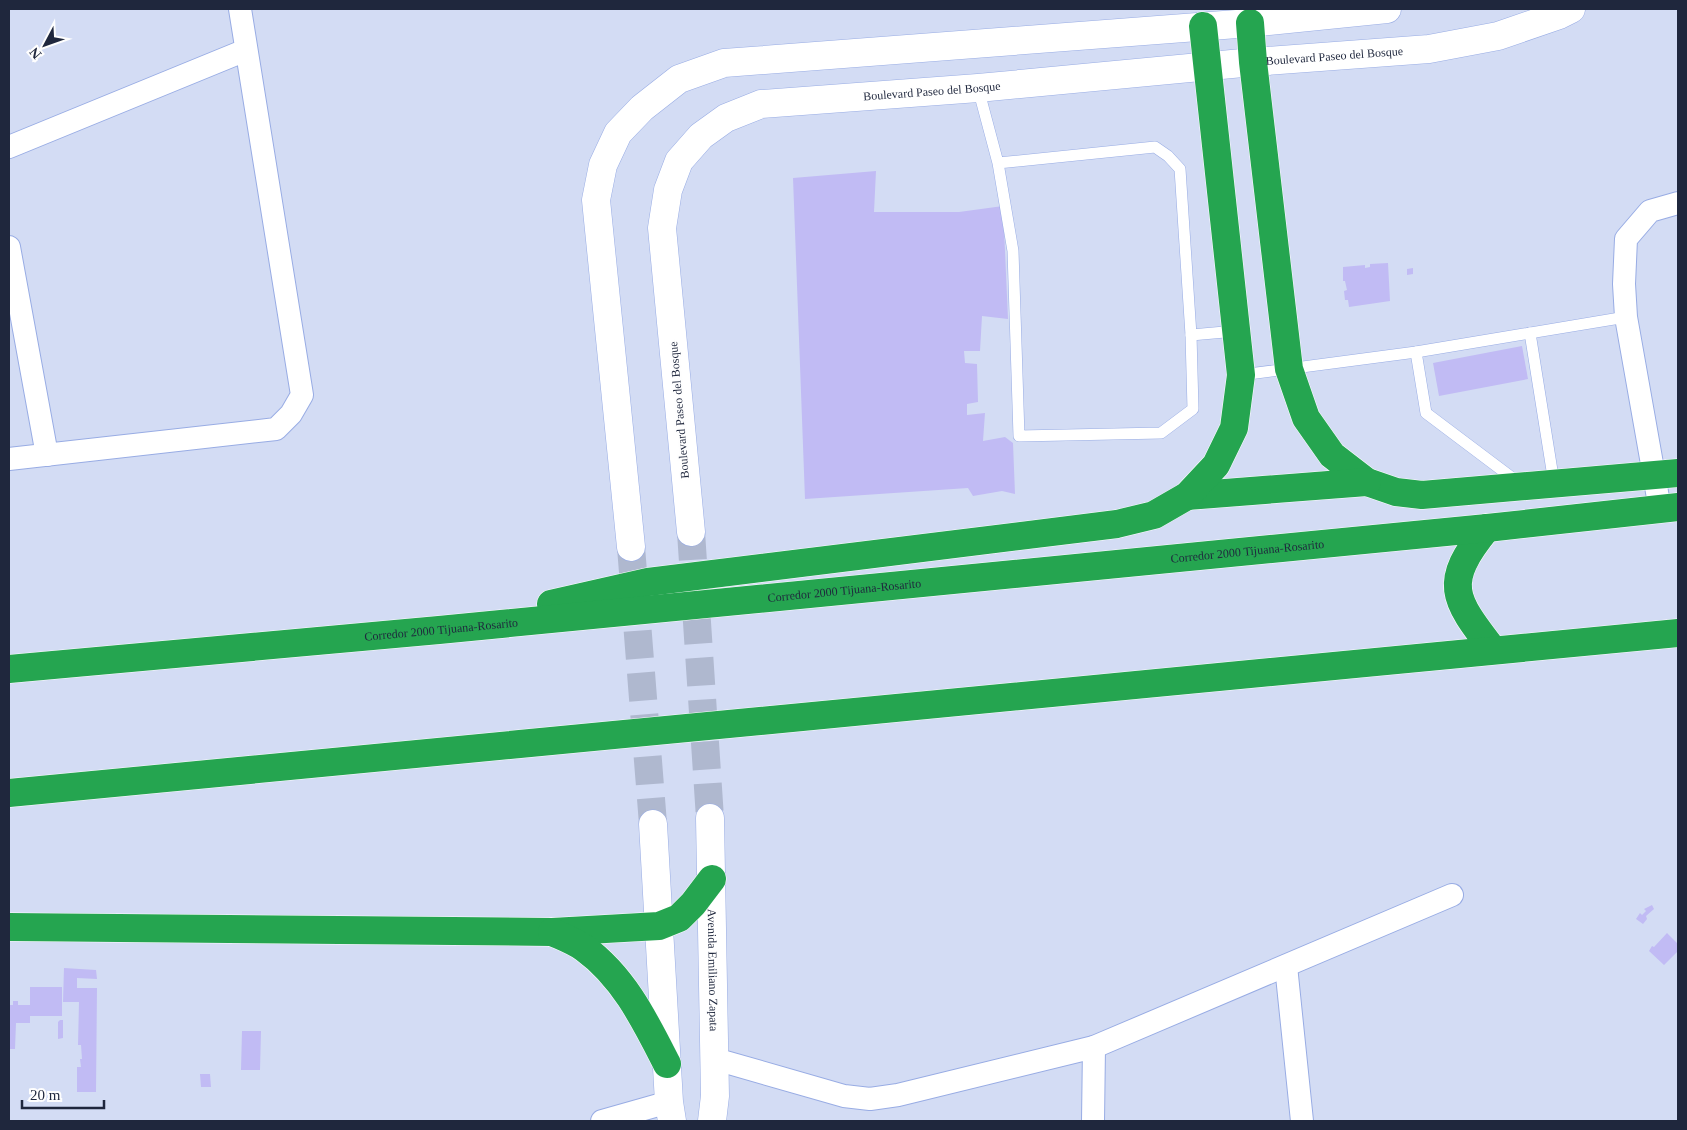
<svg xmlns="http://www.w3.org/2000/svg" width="1687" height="1130" font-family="Georgia,serif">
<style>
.building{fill:#c1bbf4}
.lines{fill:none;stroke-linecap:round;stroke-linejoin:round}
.secondary-tunnel{stroke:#afb8cf;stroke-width:28;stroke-dasharray:28 14;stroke-linecap:butt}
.lane-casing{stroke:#98ace4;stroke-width:12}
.street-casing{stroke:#98ace4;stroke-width:24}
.secondary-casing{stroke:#98ace4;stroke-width:29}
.highway-casing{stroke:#fff;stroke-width:29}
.lane{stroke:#fff;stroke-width:11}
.street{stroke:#fff;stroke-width:22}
.secondary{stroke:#fff;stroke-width:28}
.highway{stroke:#25a550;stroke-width:28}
.labels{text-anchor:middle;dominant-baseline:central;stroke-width:4.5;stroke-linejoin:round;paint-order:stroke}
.street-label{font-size:12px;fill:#1f273d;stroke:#fefefe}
</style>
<rect width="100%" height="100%" fill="#d3dcf4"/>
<g class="building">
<polygon points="876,171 874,212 959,212 1003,206 1008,319 982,316 980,351 964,351 965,363 977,364 978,402 967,404 967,415 985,413 983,441 1005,437 1013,443 1015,494 1002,491 973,496 968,488 805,499 793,178"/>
<polygon points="1388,263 1390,301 1349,307 1348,300 1345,300 1344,291 1347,290 1345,281 1343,281 1343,267 1365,265 1365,268 1370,267 1370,264"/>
<polygon points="1413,268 1413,274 1407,275 1407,269"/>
<polygon points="1522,346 1528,379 1439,396 1433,363"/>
<polygon points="1652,905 1654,909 1646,916 1647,919 1643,924 1636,919 1640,913 1642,915 1646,911 1644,909"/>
<polygon points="1667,933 1678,944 1678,951 1664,965 1649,951 1652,946 1654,947"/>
<polygon points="64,968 96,970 97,979 77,978 77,988 97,988 96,1092 77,1092 77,1067 81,1067 80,1059 82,1059 81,1045 78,1045 79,1002 63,1002"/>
<polygon points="30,987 62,987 62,1016 30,1016 30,1023 16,1023 15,1049 9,1049 9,1005 13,1005 13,1001 18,1001 18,1005 30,1005"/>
<polygon points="60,1020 63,1020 63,1038 58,1039 58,1022"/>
<polygon points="242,1031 261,1031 260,1070 241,1070"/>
<polygon points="200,1074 210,1074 211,1087 201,1087"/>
</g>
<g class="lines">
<g class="secondary-tunnel">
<polyline points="691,532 710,818"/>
<polyline points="631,547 653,824"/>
</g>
<defs>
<g id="lane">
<polyline points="978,88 998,163 1155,147 1168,156 1180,169 1191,335 1193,409 1161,433 1019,436 1013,251 998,163"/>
<polyline points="1530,333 1554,483"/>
<polyline points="1191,335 1236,331"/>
<polyline points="1416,352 1426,413 1519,483"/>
<polyline points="1241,375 1416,352 1626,317"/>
</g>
<g id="street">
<polyline points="9,147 246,50"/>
<polyline points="9,247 47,455"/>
<polyline points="9,459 276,429 291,414 302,395 240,9"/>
<polyline points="1660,509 1626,317 1624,284 1626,239 1650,211 1678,203"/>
<polyline points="1286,966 1302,1121"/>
<polyline points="715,1059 844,1096 870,1099 898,1095 1094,1047 1452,895"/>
<polyline points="602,1121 669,1102"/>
<polyline points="1093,1121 1094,1047"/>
</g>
<g id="secondary">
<path id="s1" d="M691,532l-29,-304 6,-38 11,-29 22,-25 25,-18 35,-14 217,-16 275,-26 176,-13 69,-13 61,-21 12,-6"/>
<polyline points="631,547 596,200 603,165 618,133 642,108 679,79 724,63 1250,23 1387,9"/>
<path id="s2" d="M710,818l5,278 -3,25"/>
<polyline points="653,824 669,1102 672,1121"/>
</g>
<g id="highway">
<polyline points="1250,23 1253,62 1289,369 1306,418 1332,455 1367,482 1396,492 1422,495 1678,473"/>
<polyline points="1187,496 1367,482"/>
<path d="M1487,528c-45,55 -34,70 6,122"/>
<polyline points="551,604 648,582 1117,524 1154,515 1187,496 1216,465 1234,428 1241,375 1203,26"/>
<path id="s3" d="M9,669l430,-39 1048,-102 191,-21"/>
<polyline points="9,793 1678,633"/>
<polyline points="9,927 552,932 659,926 679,918 693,904 712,879"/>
<path d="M552,932c11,5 22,9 32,16 40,29 61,73 83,116"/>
</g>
</defs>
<use href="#lane" class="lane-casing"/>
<use href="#street" class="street-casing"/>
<use href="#secondary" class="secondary-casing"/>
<use href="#highway" class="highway-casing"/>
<use href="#lane" class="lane"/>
<use href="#street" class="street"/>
<use href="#secondary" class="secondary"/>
<use href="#highway" class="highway"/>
</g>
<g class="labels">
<g class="street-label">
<text stroke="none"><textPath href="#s1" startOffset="1052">Boulevard Paseo del Bosque</textPath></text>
<text stroke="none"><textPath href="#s1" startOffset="648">Boulevard Paseo del Bosque</textPath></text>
<text transform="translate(679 410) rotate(-95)">Boulevard Paseo del Bosque</text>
<text stroke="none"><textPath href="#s3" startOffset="1244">Corredor 2000 Tijuana-Rosarito</textPath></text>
<text stroke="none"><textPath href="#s3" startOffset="839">Corredor 2000 Tijuana-Rosarito</textPath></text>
<text stroke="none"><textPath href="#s3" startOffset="434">Corredor 2000 Tijuana-Rosarito</textPath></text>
<text stroke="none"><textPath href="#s2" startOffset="152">Avenida Emiliano Zapata</textPath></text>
</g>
</g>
<rect width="1687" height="1130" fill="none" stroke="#1f273d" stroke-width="20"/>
<g transform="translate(45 45) rotate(229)" stroke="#fefefe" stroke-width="4" paint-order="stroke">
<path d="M0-4L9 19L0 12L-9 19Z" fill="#1f273d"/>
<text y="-8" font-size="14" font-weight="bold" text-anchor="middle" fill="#1f273d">N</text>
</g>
<path d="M22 1100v8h82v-8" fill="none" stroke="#1f273d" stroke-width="2.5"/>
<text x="30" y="1100" font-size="15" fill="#1f273d" stroke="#fefefe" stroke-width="4" paint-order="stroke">20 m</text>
</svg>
